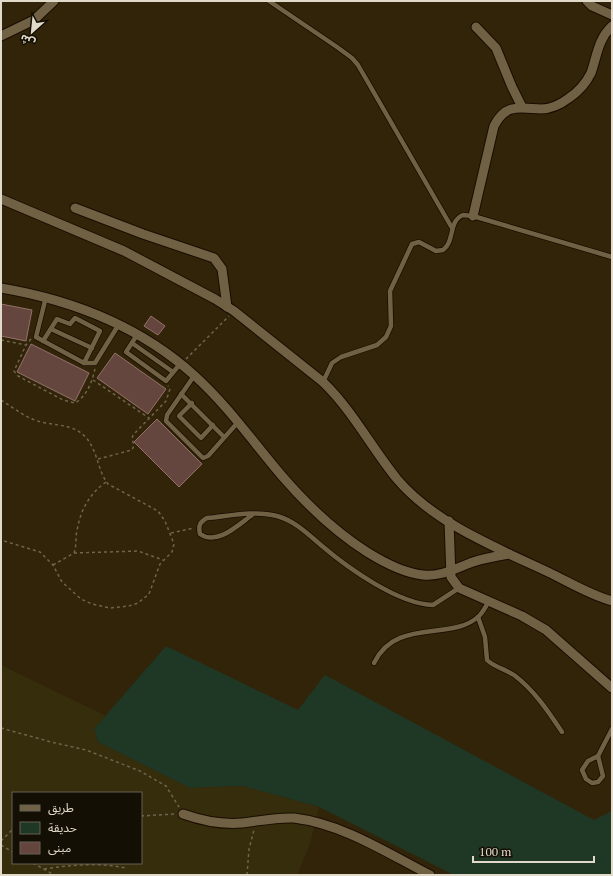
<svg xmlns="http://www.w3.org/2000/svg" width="613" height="876" font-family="'PT Serif','Noto Sans Arabic',serif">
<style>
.green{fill:#1f3826}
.sand{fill:#362d0d;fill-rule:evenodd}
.building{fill:#65463e;stroke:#937168}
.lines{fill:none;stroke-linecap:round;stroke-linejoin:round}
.service-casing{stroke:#190d00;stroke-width:6}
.minor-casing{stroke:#190d00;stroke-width:11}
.path{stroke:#6f644d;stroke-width:1.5;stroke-dasharray:3 3;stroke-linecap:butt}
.service{stroke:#706145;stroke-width:4.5}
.minor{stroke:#706145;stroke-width:9}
</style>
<rect width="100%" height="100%" fill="#312409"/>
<polygon class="green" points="166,646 298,710 325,675 594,820 612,811 612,875 454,875 319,807 242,786 190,788 98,742 94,729"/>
<path class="sand" d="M1,665l105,51 -12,13 4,13 92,46 52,-2 77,21 -9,37 -13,31h-296zM13,793h128v70h-128z"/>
<g class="building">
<polygon points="1,304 32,310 26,341 1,336"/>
<polygon points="151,316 165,326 158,335 144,326"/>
<polygon points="31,344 89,373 75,401 17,372"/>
<polygon points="115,353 166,389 148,414 97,378"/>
<polygon points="157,419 202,464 179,487 134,442"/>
</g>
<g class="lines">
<defs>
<g id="service">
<polyline points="269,1 337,47 352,58 358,65 452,228"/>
<polyline points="46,297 36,337 84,363 95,363 119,324"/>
<polyline points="51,329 92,348"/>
<polyline points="137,335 126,352 166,381 180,364"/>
<polyline points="43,341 57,319 70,324 75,318 100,331 84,363"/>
<polyline points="132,343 173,372"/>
<polyline points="194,376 167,415 166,421 203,458 208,456 239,421"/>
<path d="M323,382l9,-19 9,-6 36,-12 9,-8 5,-11 -1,-35 22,-47 7,-2 17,9 7,-1c12,-8 5,-29 20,-35l10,1 139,41"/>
<polyline points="181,394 224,437"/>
<polyline points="192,403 179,416 201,438 213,425"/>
<path d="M252,515c-14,10 -35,31 -52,19 -2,-9 0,-12 7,-16 22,-2 49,-8 70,-2 18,5 31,18 45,30 26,22 76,58 111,59l26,-17"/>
<path d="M478,617l7,20 2,23c7,7 18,9 27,15 20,15 34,36 48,57"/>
<path d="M374,663c22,-46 78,-21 105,-47 4,-4 7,-10 10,-15"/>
<polygon points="598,756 603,776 598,782 592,783 586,779 582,770 588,761"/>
<polyline points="598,756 612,729"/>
</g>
<g id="minor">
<polyline points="587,1 592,6 612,15"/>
<polyline points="476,27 496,48 512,87 522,107"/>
<polyline points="1,36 34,20 54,1"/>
<path d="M1,199l123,52 91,48 19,12 89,71c30,29 48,65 74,97 37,44 100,69 151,93 21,10 42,23 64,29"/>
<polyline points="75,208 143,234 214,258 222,269 227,307"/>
<path d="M473,216l21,-90c12,-23 25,-18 47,-17 10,0 20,-5 28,-11 9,-6 17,-15 22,-25 6,-17 7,-34 21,-47"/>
<path d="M1,288c71,12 140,39 194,88 33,30 58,66 87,100 25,29 52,55 85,76 16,10 36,21 56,23 18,2 33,-7 50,-13 12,-4 24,-6 36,-8"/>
<polyline points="449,521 451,577 459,588 522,616 546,630 612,688"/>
<path d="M183,814c20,7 38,11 59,9 18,-2 34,-6 52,-5 49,6 93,35 136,57"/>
</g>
</defs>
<use href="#service" class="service-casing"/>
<use href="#minor" class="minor-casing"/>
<g class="path">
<path d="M31,339l-5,6 -12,26 4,5 45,24 12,3c12,-7 17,-21 20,-34"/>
<polyline points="1,340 26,345"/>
<polyline points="186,359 229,316"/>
<polyline points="93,380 149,418"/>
<path d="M1,400c13,8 24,18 40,22 17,4 35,2 47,18 10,14 10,31 20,44l50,27 7,10 9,23 -2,8 -12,12 -11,30 -11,9 -9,3 -19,2 -18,-4 -11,-5 -19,-17 -9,-17 -13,-13 -39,-12"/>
<polyline points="98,459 132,450 134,445 132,439 133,435 166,401 170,389 168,386"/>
<polyline points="171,533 194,528"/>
<polyline points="74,553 138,551 163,560"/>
<path d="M53,565l21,-12c3,-8 1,-15 3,-22 3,-20 12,-37 29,-49"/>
<polyline points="1,728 51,742 86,750 140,771 166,786 179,807"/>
<polyline points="141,816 175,814"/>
<polyline points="1,841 13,829"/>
<polyline points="1,845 13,852"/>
<polyline points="33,863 54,875"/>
<path d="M44,869c28,-4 53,-7 82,-1"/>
<polyline points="247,875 249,849 254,830"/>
</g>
<use href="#service" class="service"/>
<use href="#minor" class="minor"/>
</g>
<rect width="613" height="876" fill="none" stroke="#e1d9c9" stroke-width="4"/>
<rect x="12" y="792" width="130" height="72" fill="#140f05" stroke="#666053"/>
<rect x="20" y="805" width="20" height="6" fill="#706145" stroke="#666053"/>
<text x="48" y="812" font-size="12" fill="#e1d9c9">طريق</text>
<rect x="20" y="822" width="20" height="12" fill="#1f3826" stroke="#666053"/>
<text x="48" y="832" font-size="12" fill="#e1d9c9">حديقة</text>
<rect x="20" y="842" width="20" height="12" fill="#65463e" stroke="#666053"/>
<text x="48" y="852" font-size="12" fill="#e1d9c9">مبنى</text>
<g transform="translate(32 32) rotate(207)" stroke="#140f05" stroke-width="3" paint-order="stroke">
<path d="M0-3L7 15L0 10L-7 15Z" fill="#e1d9c9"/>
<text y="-6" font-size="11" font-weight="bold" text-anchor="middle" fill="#e1d9c9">ش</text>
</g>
<path d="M473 856v6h121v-6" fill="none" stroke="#e1d9c9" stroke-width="2"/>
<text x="479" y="856" font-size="12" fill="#e1d9c9" stroke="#140f05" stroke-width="3" paint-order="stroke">100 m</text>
</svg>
